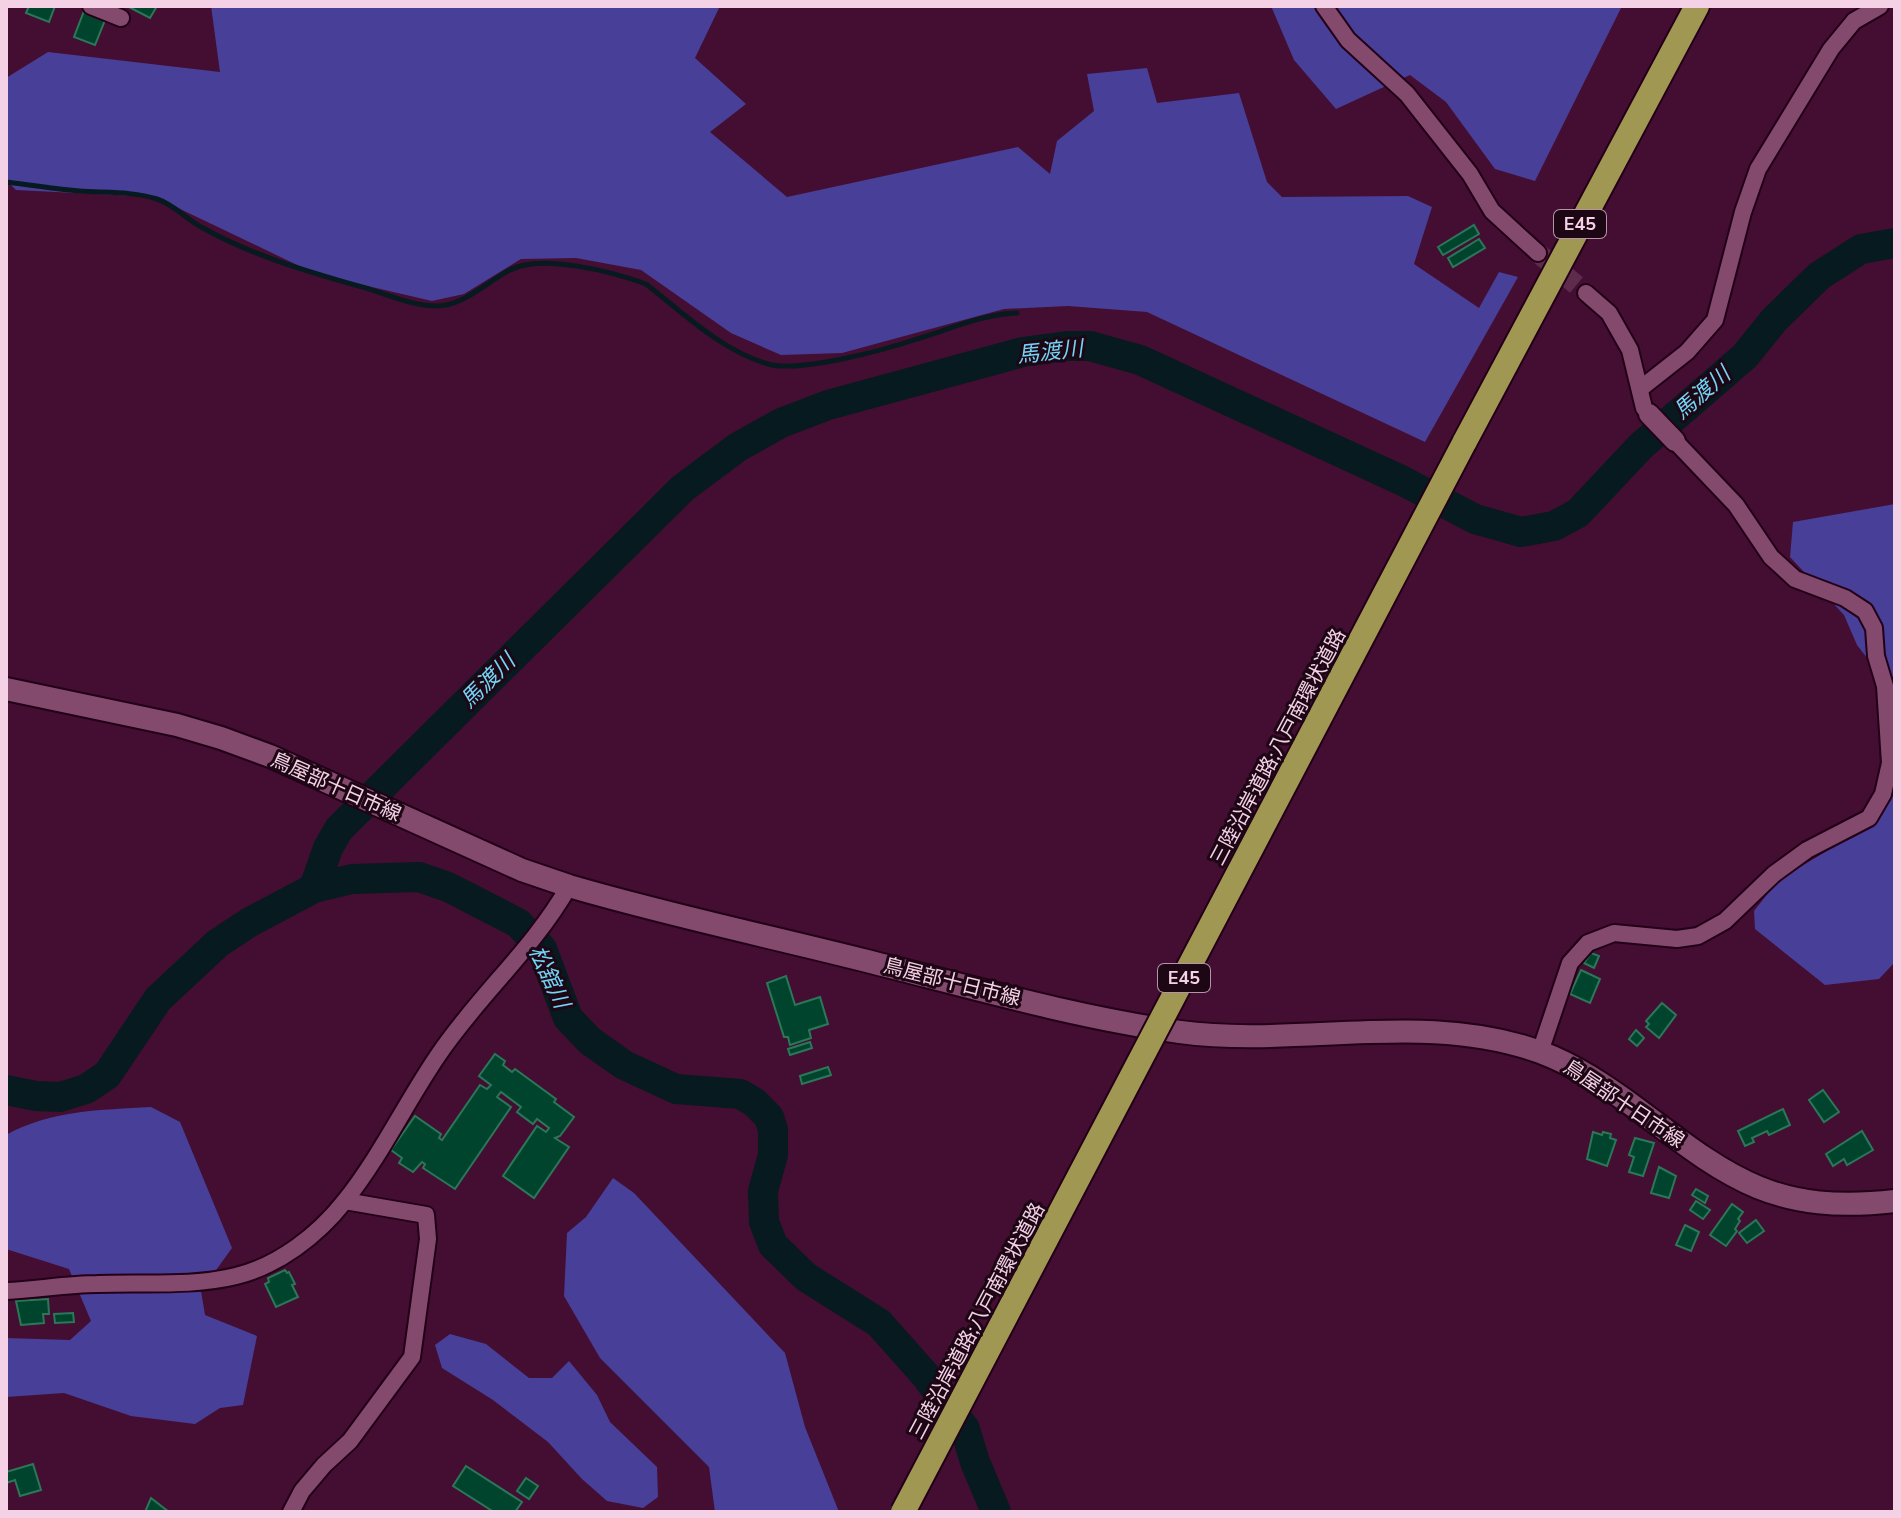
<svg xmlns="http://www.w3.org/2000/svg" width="1901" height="1518" font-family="'Nunito Sans','Noto Sans JP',sans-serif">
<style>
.forest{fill:#483f98}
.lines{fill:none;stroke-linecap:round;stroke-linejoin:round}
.stream{stroke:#071a20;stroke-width:5}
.river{stroke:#071a20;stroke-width:30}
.building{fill:#01442d;stroke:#2b7859;stroke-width:2}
.tertiary-tunnel{stroke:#5e2b4d;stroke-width:20;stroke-dasharray:20 10;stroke-linecap:butt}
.minor-casing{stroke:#230018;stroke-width:20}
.tertiary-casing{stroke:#230018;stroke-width:24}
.secondary-casing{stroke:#230018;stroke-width:26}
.motorway-casing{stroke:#230018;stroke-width:28}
.minor{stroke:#844a6e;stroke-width:16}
.tertiary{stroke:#844a6e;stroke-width:20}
.secondary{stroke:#844a6e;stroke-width:22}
.motorway{stroke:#a09852;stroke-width:24}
.motorway-bridge-casing{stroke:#230018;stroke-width:28;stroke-linecap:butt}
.motorway-bridge{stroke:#a09852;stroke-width:24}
.labels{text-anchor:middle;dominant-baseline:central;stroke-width:6;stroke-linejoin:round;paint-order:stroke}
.shield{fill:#1d0715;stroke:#b494a7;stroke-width:2}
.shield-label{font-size:18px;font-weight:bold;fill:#f4d1e5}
.street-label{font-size:20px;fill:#f4d1e5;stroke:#1d0715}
.water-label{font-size:22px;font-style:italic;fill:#74d4f6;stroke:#1d0715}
</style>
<rect width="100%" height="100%" fill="#430e32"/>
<g class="forest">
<polygon points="211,6 720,6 695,58 746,104 710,132 787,197 1018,147 1050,174 1057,141 1094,111 1087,74 1147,68 1157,103 1239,93 1267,182 1282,197 1408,196 1432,207 1414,264 1479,308 1499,272 1518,277 1425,442 1147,312 1068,306 1004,309 842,353 781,355 731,333 641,270 576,258 521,259 464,294 432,301 316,274 155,197 16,190 6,180 6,78 48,52 220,72"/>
<polygon points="1271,6 1622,6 1535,181 1495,169 1446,102 1410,75 1336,109 1294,60"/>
<polygon points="1895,504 1895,694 1857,645 1844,615 1790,557 1793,522"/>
<path d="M1895,788v174l-16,17 -54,6 -70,-56 -1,-18c9,-11 18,-25 30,-33 34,-25 96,-50 111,-90z"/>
<path d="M151,1107l29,15 52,126 -31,43 4,24 52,21 -14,69 -23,3 -25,16 -64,-8 -67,-23 -58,4v-59l64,2 21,-19 -22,-52 -63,-20v-114c45,-25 94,-25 145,-28z"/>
<polygon points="613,1178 634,1193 785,1353 805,1427 839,1512 715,1512 709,1467 600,1358 564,1296 567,1233 586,1217"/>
<polygon points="450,1334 486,1344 529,1378 552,1378 569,1361 597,1395 610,1422 657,1467 658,1497 643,1508 607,1501 582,1479 548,1442 493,1400 442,1368 435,1345"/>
</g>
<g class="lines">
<path class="stream" d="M6,182c24,3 48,7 73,9 25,2 53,0 78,8 18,6 30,21 46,29 52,29 110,45 166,61 21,7 43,16 65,17 29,1 51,-23 76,-36 31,-17 103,2 136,14 37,29 76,67 122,80 32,9 116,-14 149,-25 33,-10 66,-25 100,-26"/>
<g class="river">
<polyline points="314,888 328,848 339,829 683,488 738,447 781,423 828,405 1023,352 1067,346 1090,346 1140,360 1403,481 1475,519 1521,532 1554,526 1578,513 1641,446 1745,356 1774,320 1819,276 1861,249 1895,243"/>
<polyline points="6,1090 36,1096 60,1097 86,1089 107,1075 158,999 218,943 250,922 314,888 352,879 419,877 448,887 518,923 542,949 568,1018 590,1041 624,1065 676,1089 740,1094 754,1102 769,1117 773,1130 773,1155 763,1191 764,1222 773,1245 806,1277 879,1323 926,1376 965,1429 975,1462 996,1512"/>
</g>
</g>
<g class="building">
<polygon points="29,6 55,6 49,22 26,13"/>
<polygon points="127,6 157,6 150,18"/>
<polygon points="84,11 105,20 95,45 74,37"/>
<polygon points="1474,225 1479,234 1443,255 1438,247"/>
<polygon points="1479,239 1485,248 1453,267 1448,258"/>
<polygon points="1591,953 1599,956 1594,968 1584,963"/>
<polygon points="1581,970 1600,979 1590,1003 1570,994"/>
<polygon points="786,976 795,1005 820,997 828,1024 809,1030 811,1038 790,1045 788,1037 784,1037 767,983"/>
<polygon points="1662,1003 1676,1015 1659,1038 1646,1027 1649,1024 1646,1021"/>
<polygon points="1636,1030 1644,1038 1637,1046 1629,1039"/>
<polygon points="810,1042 812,1048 790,1055 788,1049"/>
<polygon points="495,1054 505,1061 503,1065 512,1072 515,1069 556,1099 554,1102 574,1117 560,1136 555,1138 569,1147 534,1198 503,1176 537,1126 546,1132 549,1128 537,1119 533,1124 517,1112 521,1107 501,1092 497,1097 511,1107 455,1189 423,1168 425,1164 422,1162 413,1172 399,1163 402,1158 391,1150 415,1116 441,1134 439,1138 442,1140 480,1085 487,1089 491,1085 479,1076"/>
<polygon points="828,1067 831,1075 802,1084 800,1076"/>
<polygon points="1823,1090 1839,1112 1824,1122 1809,1100"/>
<polygon points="1783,1109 1790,1125 1769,1135 1767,1131 1752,1138 1754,1142 1745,1146 1738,1131"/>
<polygon points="1862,1131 1873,1150 1847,1165 1844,1159 1833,1166 1826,1154"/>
<polygon points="1593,1132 1602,1135 1603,1132 1611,1134 1610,1138 1616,1140 1607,1166 1587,1159"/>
<polygon points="1635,1138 1654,1143 1643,1176 1629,1172 1634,1157 1629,1155"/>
<polygon points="1659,1167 1676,1176 1669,1198 1651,1193"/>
<polygon points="1696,1189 1708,1196 1705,1203 1692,1195"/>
<polygon points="1696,1201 1710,1210 1703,1219 1690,1210"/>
<polygon points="1732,1204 1743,1212 1738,1219 1740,1221 1735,1229 1737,1231 1726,1246 1710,1235"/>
<polygon points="1756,1220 1764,1231 1747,1243 1739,1233"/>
<polygon points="1685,1225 1699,1232 1691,1251 1676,1245"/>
<polygon points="285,1270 287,1273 289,1272 295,1284 292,1285 298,1297 276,1307 265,1284 269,1282 268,1278"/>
<polygon points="48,1299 49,1314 43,1314 44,1323 21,1325 16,1301"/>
<polygon points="73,1313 74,1322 55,1323 54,1314"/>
<polygon points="33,1464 41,1490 20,1496 15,1480 6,1483 6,1472"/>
<polygon points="466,1466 522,1502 515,1512 494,1512 453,1486"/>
<polygon points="526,1478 538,1486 529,1499 517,1491"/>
<polygon points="151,1498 169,1512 145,1512"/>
</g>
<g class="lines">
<polyline class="tertiary-tunnel" points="1538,253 1586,293"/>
<defs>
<g id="minor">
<polyline points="91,6 121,18"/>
<polyline points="1324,6 1348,40 1407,94 1470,174 1492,211 1538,253"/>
<polyline points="1586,293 1609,313 1630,350 1644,408 1649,414"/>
<polyline points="1640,389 1687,352 1715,320 1743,212 1758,169 1831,49 1854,21 1880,6"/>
<polyline points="1540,1052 1570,963 1588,943 1614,933 1677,939 1698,936 1725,921 1774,874 1807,850 1869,818 1883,794 1890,763 1885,686 1876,656 1874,628 1865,611 1845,598 1795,579 1771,557 1736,505 1675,441"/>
<path d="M6,1291c30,-1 60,-7 91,-7 45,-2 95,3 139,-8 42,-10 82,-41 108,-74 37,-46 62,-100 95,-148 40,-59 95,-106 130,-168"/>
<polyline points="291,1512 302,1491 324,1465 350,1441 412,1357 428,1239 426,1215 345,1201"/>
</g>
<polyline id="tertiary" points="1649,414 1675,441"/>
<path id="secondary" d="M6,689l171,36 44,13 49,18 252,114 47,16c99,29 199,50 298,75 104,26 207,56 313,71 119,16 245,-22 360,20 35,13 66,34 96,56 92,69 137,107 259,93"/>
<polyline id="motorway" points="1464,443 1697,6"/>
</defs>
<use href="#minor" class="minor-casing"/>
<use href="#tertiary" class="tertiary-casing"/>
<use href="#secondary" class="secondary-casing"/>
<use href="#motorway" class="motorway-casing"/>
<use href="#minor" class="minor"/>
<use href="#tertiary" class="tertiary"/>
<use href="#secondary" class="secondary"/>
<use href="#motorway" class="motorway"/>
<defs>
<polyline id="motorway-bridge" points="903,1512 1464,443"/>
</defs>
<use href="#motorway-bridge" class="motorway-bridge-casing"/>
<use href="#motorway-bridge" class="motorway-bridge"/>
</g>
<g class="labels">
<g class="shield">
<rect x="1554" y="210" width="52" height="28" rx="6"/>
<rect x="1158" y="964" width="52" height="28" rx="6"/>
</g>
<g class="shield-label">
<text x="1580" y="224">E45</text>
<text x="1184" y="978">E45</text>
</g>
<g class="street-label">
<text transform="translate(1278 747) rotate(-62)">三陸沿岸道路;八戸南環状道路</text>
<text transform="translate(336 787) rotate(24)">鳥屋部十日市線</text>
<text transform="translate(952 982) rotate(14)">鳥屋部十日市線</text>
<text transform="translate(1624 1104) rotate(34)">鳥屋部十日市線</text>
<text transform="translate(977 1321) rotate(-62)">三陸沿岸道路;八戸南環状道路</text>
</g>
<g class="water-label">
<text transform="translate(1050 352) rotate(-6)">馬渡川</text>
<text transform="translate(1702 393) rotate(-41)">馬渡川</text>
<text transform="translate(488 681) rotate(-45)">馬渡川</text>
<text transform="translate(549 977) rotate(65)">松舘川</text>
</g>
</g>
<rect width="1901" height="1518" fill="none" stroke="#f4d1e5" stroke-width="16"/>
</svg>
